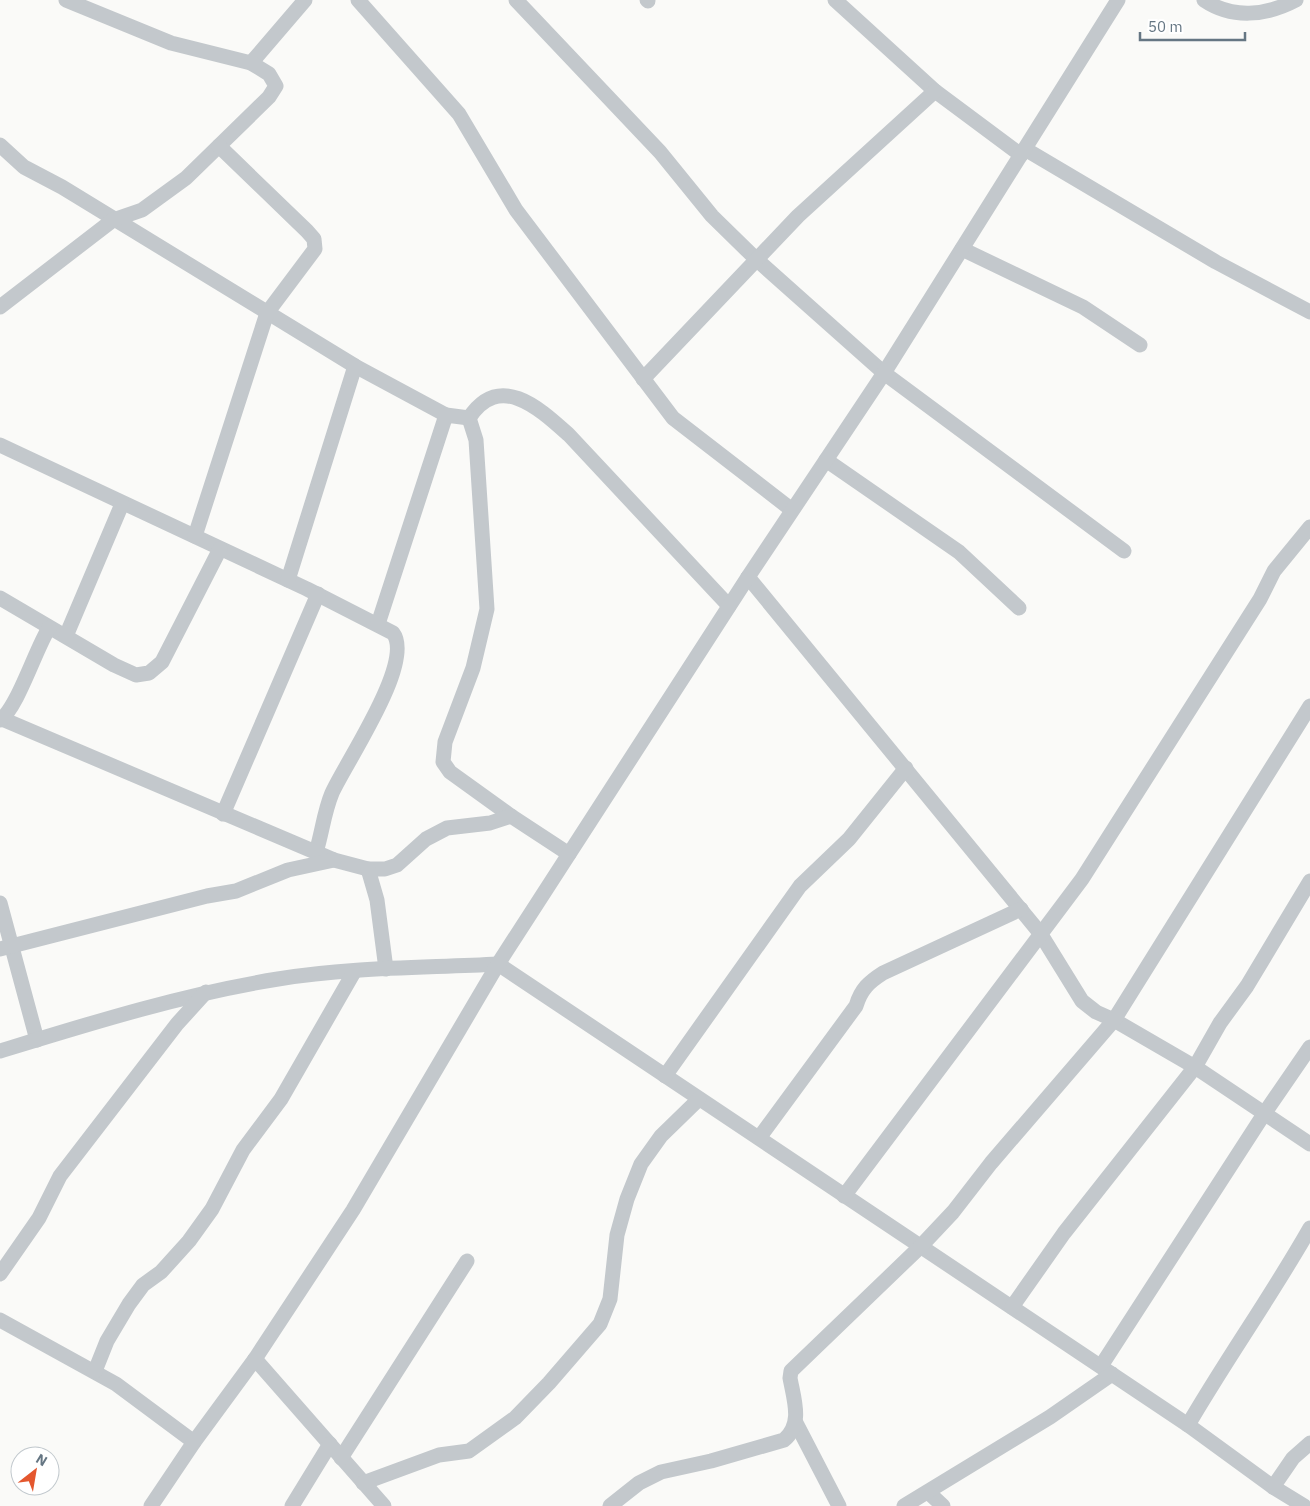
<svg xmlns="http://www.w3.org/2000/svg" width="1310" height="1506" font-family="'IBM Plex Sans',sans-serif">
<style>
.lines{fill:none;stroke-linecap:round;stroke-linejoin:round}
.minor{stroke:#c3c8cc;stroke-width:15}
</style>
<rect width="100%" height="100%" fill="#fafaf8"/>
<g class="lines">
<g class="minor">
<polyline points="358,0 459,114 516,210 673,418 792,510"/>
<polyline points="516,0 660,152 712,216 756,259 884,373 1124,551"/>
<polyline points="647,0 648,1"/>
<polyline points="835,0 935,91 1021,155"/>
<path d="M1204,0c28,19 62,16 92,0"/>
<polyline points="251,63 305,0"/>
<polyline points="0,145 24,167 62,187 355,366 446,415"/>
<polyline points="1025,149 1216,262 1310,312"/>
<polyline points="962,249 1083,307 1140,345"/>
<polyline points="0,307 113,220 142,210 186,178 269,97 276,86 269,74 251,63 171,43 66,0"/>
<polyline points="643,379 798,216 935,91"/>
<polyline points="469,418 476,440 487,609 473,668 445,742 443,762 450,772 511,816 569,854"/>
<path d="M469,418c31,-47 71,-9 100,17l160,171"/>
<path d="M0,445l307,144 86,44c22,29 -47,129 -61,160 -8,19 -10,40 -16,59"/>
<polyline points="826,460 959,552 1019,608"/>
<polyline points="195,536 267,313 315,249 314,239 307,231 219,146"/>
<polyline points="748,577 1040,933 1082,1001 1096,1012 1114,1020 1195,1067 1310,1144"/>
<polyline points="288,580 355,366"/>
<polyline points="0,598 114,665 136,675 149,673 162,662 220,549"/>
<polyline points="378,624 446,415 469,418"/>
<polyline points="66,636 122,504"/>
<polyline points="0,718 334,860 368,869 385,869 397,865 426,839 447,828 490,823 511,816"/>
<path d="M0,720c17,-11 36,-72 49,-92"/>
<polyline points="223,814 318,594"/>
<polyline points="368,869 377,900 386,969"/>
<polyline points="0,903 37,1040"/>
<polyline points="0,949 207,896 236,891 288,870 334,860"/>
<path d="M0,1051c91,-28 184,-57 278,-72 72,-12 147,-11 220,-15l690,461 85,62 31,19"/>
<polyline points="665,1076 800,886 849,839 906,768"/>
<path d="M759,1138l97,-132c5,-17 13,-24 27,-33l138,-64"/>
<polyline points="844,1196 1082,879 1260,599 1274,571 1310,527"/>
<polyline points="0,1274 39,1218 60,1176 177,1024 206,992"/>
<polyline points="1012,1307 1064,1233 1195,1067 1220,1023 1247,986 1310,881"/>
<polyline points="0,1320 116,1384 194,1442"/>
<polyline points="255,1359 384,1506"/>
<polyline points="1101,1366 1264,1114 1310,1047"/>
<polyline points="95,1371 107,1341 129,1304 143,1285 161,1272 189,1241 212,1209 243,1150 281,1099 354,972"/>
<polyline points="796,1423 839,1506"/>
<path d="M1188,1425c39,-67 84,-130 122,-197"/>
<polyline points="341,1458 467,1261"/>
<polyline points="363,1483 439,1455 469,1451 515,1418 549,1383 600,1324 610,1299 617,1235 627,1199 641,1164 661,1136 699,1099"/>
<polyline points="1273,1487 1293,1458 1310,1443"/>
<polyline points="928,1492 943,1506"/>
<polyline points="151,1506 194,1442 255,1359 353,1210 498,964 748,577 884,373 1118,0"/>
<polyline points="292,1506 330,1444"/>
<path d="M610,1506l29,-23 22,-11 50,-11 73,-21c19,-16 10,-40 6,-62l1,-7 130,-125 32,-34 38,-49 123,-143 196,-314"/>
<polyline points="904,1506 1050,1417 1112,1374"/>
</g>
</g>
<g transform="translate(35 1471) rotate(31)"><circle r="24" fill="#ffffff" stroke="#c1c8cd"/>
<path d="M0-4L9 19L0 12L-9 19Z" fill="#e4572e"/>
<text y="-8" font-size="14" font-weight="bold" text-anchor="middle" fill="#657683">N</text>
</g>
<path d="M1140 32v8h105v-8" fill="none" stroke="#657683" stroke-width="2.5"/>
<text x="1148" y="32" font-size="15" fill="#657683" stroke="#ffffff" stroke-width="4" paint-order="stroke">50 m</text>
</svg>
